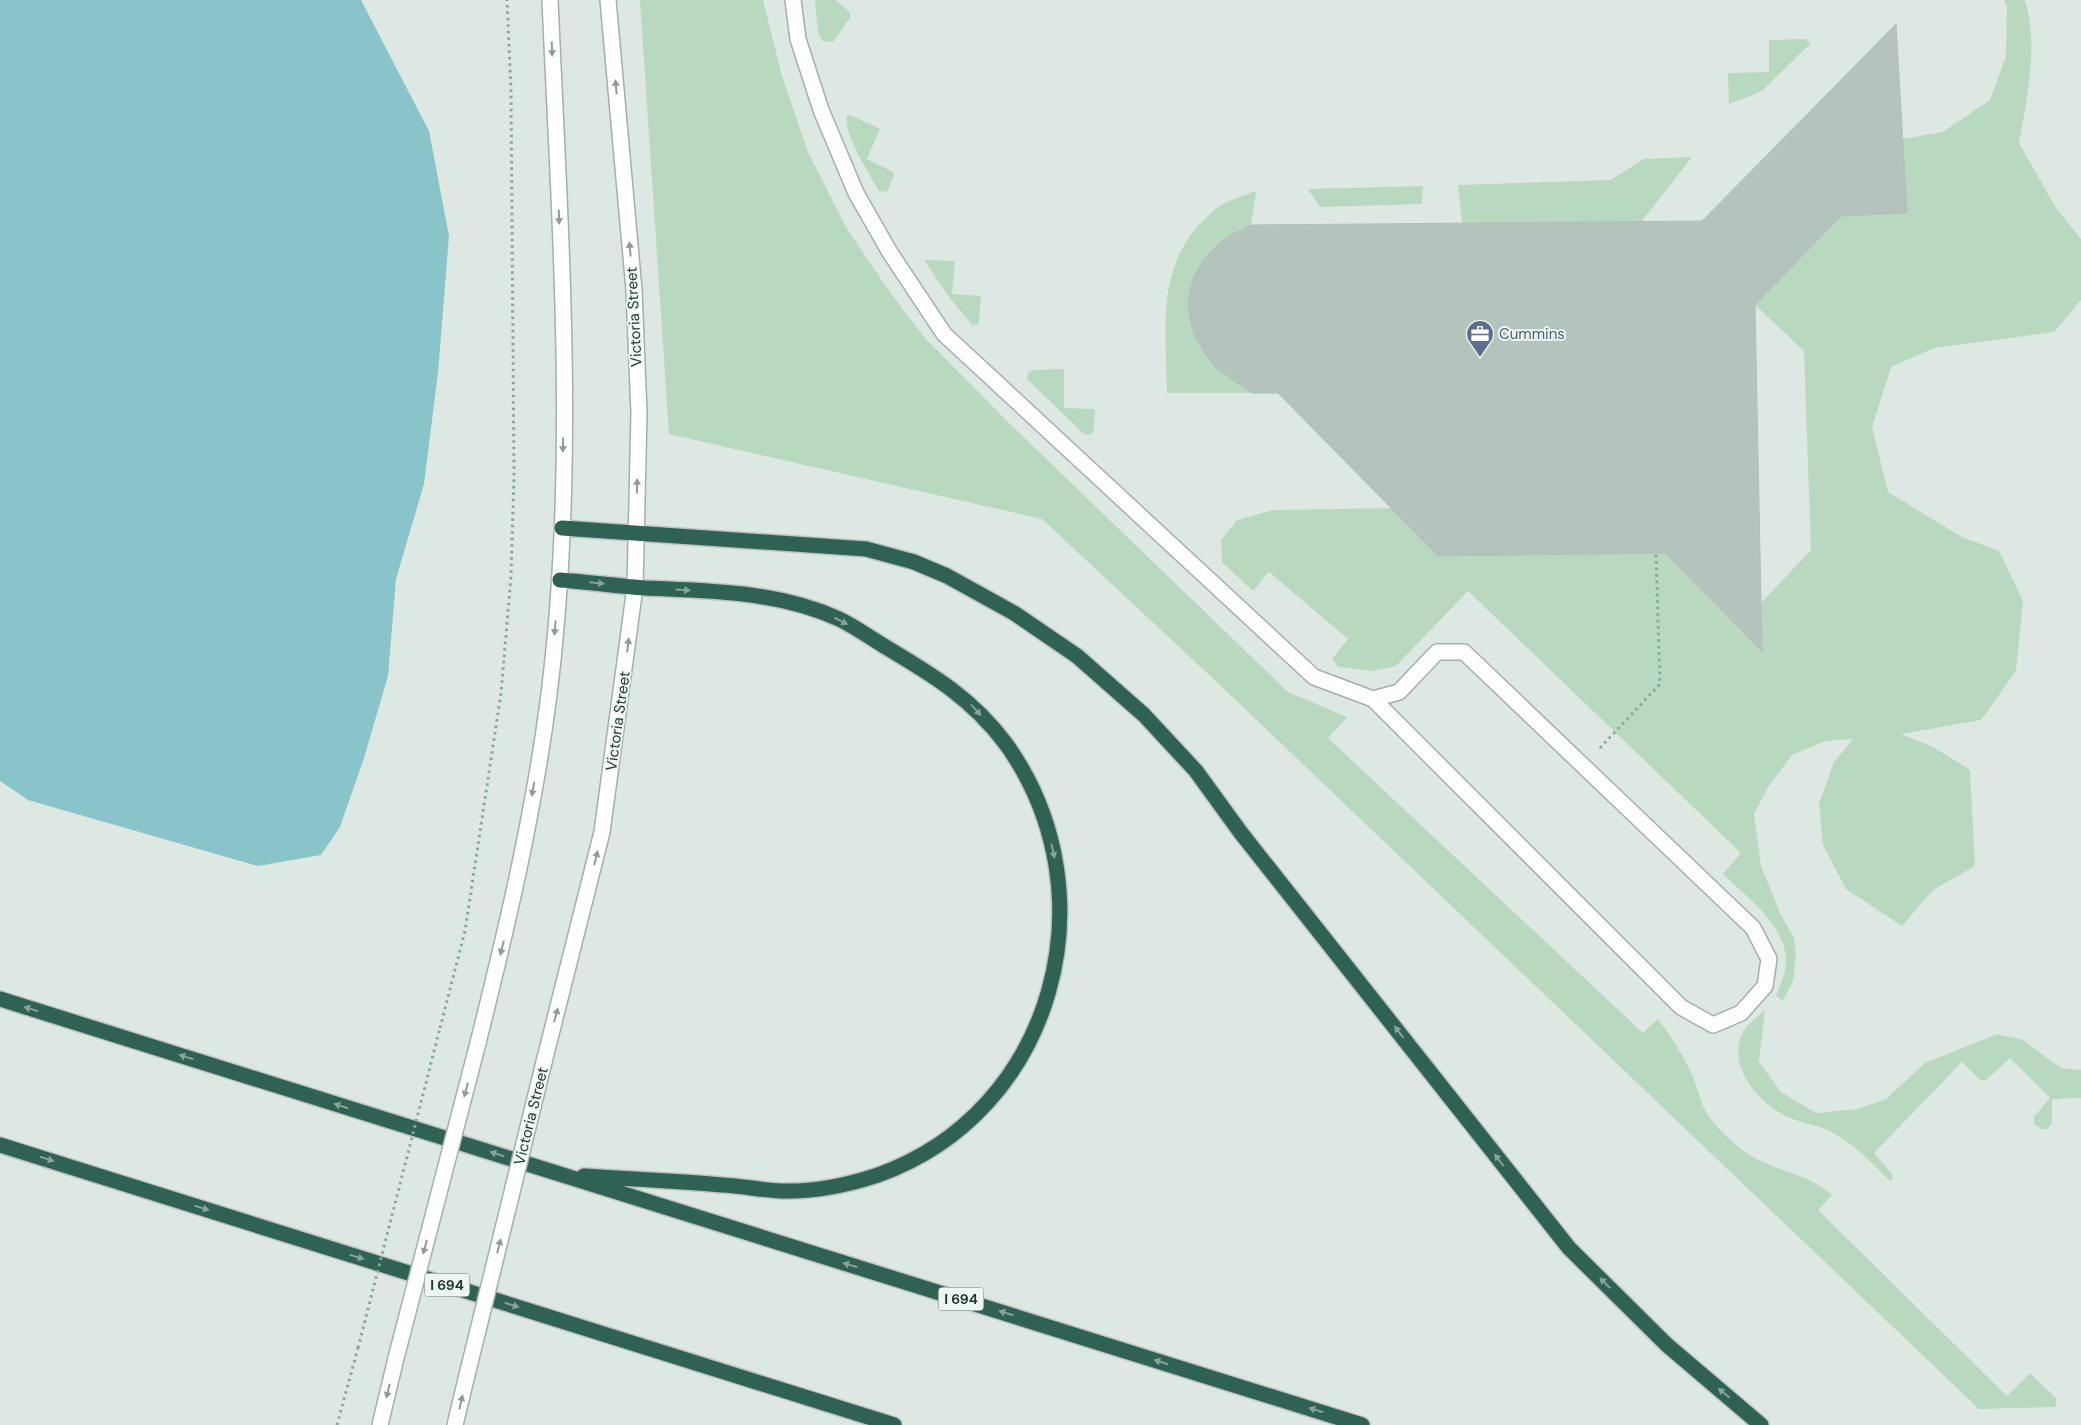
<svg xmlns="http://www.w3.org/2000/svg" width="2081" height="1425" font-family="'DM Sans',sans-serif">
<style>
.green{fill:#b8d9bf}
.water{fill:#89c4cb}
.building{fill:#b4c3bc;stroke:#b1c1ba}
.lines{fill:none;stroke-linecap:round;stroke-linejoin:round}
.service-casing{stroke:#a2afaa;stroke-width:18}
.tertiary-casing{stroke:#a2afaa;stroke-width:18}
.motorway-casing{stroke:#bcc3c1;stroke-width:18}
.path{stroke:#80aa9b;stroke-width:3;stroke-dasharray:2.5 4;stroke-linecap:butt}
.service{stroke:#fff;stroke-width:15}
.tertiary{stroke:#fff;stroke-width:15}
.motorway{stroke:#2f6154;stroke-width:15}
.tertiary-bridge-casing{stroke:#a2afaa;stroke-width:18;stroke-linecap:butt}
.path-bridge{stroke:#80aa9b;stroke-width:3;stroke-dasharray:2.5 4;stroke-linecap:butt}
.tertiary-bridge{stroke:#fff;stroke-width:15}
.oneway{fill:#909b98}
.oneway2{fill:#85a49b}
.labels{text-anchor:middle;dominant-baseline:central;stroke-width:4;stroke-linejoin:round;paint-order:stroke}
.shield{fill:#eef6f1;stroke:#5e706a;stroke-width:1}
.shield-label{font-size:14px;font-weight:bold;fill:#213730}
.street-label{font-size:15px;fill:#213730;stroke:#eef6f1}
.service-label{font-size:15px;fill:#4e5e75;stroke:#eef6f1;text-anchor:start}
</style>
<rect width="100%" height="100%" fill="#dee8e3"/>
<g class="green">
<path d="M640,0h123l19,76 26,76 38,75 41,61 38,50 84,85 279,269 59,25 -19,21 315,295 15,-14c14,18 26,38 35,58 5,11 7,23 12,33 7,14 24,29 36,39 28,22 65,22 91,46l-14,15 189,186 23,-23 27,26 -2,8 -76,2 -757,-722 -180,-168 -373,-85z"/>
<polygon points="815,0 835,0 850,12 850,18 833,42 822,41 818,32"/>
<path d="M2004,0h21c14,45 2,98 -6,143l37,65 25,31v61l-27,32 -120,16 -43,19 -19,60 16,65 74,45 37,14 24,50 -7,70 -35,49 -80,14 34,14 35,22 5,96 -42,24 -31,36 -56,-37 -23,-44 -4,-41 15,-42 19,-23 -27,2 -34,14 -24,32 -14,27 7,52 19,47 14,25 2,17 -3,26 -10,20 -7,-5c5,-12 10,-24 10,-37 -2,-36 -40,-62 -63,-85l18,-21 -273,-262 -72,75 -23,5 -35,-4 -6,-8 16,-20 -79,-67 -16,19 -31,-29 -1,-22 16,-20 37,-10 117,-2 274,45 97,98 -1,-48 50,-53 -7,-199 -49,-46 86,-89 65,-3 -4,-74 41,-7 47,-32 16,-44 1,-49z"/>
<polygon points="1805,39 1811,43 1762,91 1729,104 1728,73 1769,72 1769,40"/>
<path d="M850,115l30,14 -13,30 26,13 1,4 -7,16 -8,-1c-9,-16 -36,-57 -32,-75z"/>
<polygon points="1692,157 1641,222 1462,223 1458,185 1611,180 1644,159"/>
<polygon points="1423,186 1422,204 1320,207 1308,189"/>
<path d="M1256,191l-5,34c-41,21 -65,42 -59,91 2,14 4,27 13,39 13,16 30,26 47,38h-85c-1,-72 -13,-134 50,-185 10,-8 27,-12 39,-17z"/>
<polygon points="924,260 955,261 952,294 981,296 979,323 973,326 949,297"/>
<polygon points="1064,369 1064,408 1095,409 1094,430 1090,435 1084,434 1027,379 1028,373 1033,370"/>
<path d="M1765,1010l-6,52 22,30 35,21 42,-4 28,-10 39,-36 72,-29 26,6 38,28 20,2v28l-29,1v25l-5,5h-5l-8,-5v-7l16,-19 -40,-40 -24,22h-6l-18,-18 -88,91 19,22 -1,5h-3c-17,-17 -32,-33 -52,-45 -16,-10 -35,-11 -51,-19 -28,-14 -60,-50 -43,-84 4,-8 15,-15 22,-22z"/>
</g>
<polygon class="water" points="0,0 361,0 429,131 449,236 438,373 424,484 396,579 388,676 364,758 340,827 321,855 258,866 28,800 0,781"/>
<polygon class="building" points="1896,24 1907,213 1841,216 1755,305 1762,651 1665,553 1438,556 1278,393 1252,393 1217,369 1204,353 1194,334 1189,315 1189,295 1194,276 1204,259 1225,238 1251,225 1702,221"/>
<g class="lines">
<defs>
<polyline id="service" points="793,0 798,39 821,110 856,193 889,251 944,334 1314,677 1373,699 1681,1007 1713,1025 1741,1013 1765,986 1769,959 1753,928 1464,652 1437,652 1399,692 1373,699"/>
<g id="tertiary">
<path d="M478,1043c28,-112 55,-226 70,-341 30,-230 12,-471 2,-702"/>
<polyline points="544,1062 602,832 635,587 639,413 634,290 608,0"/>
<polyline points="380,1425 396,1358"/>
<polyline points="455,1425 466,1379"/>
</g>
<g id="motorway">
<polyline points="562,528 866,549 914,562 947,576 1014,613 1077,656 1144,715 1196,771 1241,833 1569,1248 1667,1345 1761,1425"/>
<path d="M560,580c28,2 57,6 85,8 66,3 132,3 194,31 15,7 30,18 45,27 47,28 88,52 122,98 107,149 49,368 -128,431 -30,10 -65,17 -97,16 -20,-1 -39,-5 -59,-6 -46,-4 -92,-6 -138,-9"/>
<polyline points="0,999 1362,1425"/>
<polyline points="0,1145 894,1425"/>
</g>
</defs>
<use href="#service" class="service-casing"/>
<use href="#tertiary" class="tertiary-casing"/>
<use href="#motorway" class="motorway-casing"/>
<g class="path">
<polyline points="1600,748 1660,684 1656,553"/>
<polyline points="440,1028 465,931 501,693 511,577 514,477 511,91 507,0"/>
<polyline points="337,1425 358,1348"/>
</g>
<use href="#service" class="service"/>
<use href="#tertiary" class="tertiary"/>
<use href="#motorway" class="motorway"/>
<defs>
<g id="tertiary-bridge">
<polyline points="396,1358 478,1043"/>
<polyline points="466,1379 544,1062"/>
</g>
</defs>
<use href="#tertiary-bridge" class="tertiary-bridge-casing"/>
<polyline class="path-bridge" points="358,1348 440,1028"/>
<use href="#tertiary-bridge" class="tertiary-bridge"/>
</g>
<defs><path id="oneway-solid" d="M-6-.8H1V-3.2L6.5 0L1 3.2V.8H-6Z" transform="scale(1.25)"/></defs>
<g class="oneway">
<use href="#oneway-solid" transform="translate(552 49) rotate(88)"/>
<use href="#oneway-solid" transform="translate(616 87) rotate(-95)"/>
<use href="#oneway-solid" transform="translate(559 217) rotate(88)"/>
<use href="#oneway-solid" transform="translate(630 249) rotate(-95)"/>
<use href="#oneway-solid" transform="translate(563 445) rotate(91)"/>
<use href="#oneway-solid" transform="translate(637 486) rotate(-89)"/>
<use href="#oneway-solid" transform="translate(555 628) rotate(95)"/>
<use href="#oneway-solid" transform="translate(628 645) rotate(-83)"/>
<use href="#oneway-solid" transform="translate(533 789) rotate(100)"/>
<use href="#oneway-solid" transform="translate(596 858) rotate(-76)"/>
<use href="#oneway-solid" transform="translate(502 948) rotate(104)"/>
<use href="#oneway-solid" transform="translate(556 1015) rotate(-75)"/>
<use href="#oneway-solid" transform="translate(466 1090) rotate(105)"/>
<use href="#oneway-solid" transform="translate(499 1246) rotate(-76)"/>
<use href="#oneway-solid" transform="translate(425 1247) rotate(105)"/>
<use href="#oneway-solid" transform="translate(388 1391) rotate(103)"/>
<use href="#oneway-solid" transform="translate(461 1402) rotate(-77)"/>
</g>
<g class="oneway2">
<use href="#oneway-solid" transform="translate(597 583) rotate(6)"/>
<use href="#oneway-solid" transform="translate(683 590) rotate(3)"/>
<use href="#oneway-solid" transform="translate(841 621) rotate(27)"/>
<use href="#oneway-solid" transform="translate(976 710) rotate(48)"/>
<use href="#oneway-solid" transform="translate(1053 851) rotate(77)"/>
<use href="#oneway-solid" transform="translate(31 1009) rotate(-163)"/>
<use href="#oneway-solid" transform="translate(1399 1032) rotate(-128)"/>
<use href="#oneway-solid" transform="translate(186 1057) rotate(-163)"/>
<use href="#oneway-solid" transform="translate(341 1106) rotate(-163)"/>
<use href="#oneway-solid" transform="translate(497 1154) rotate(-163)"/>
<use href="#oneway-solid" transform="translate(47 1159) rotate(17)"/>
<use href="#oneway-solid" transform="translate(1499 1160) rotate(-128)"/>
<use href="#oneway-solid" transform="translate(202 1208) rotate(17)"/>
<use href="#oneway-solid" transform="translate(357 1257) rotate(17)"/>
<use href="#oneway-solid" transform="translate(850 1265) rotate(-163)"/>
<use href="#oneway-solid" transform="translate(1605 1283) rotate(-135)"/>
<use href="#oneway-solid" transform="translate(512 1305) rotate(17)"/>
<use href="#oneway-solid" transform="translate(1006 1313) rotate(-163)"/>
<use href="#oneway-solid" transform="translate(1161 1362) rotate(-163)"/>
<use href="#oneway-solid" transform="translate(1724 1393) rotate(-140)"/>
<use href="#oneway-solid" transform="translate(1316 1410) rotate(-163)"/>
</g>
<defs>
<symbol id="office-pin" viewBox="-11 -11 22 30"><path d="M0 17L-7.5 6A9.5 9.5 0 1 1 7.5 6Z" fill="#5c6f8a" stroke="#eef6f1"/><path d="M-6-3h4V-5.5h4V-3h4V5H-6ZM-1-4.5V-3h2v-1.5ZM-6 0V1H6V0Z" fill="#fff"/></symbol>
</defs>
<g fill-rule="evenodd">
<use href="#office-pin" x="1464" y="318" width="32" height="43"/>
</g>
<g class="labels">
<g class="shield">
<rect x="424.5" y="1273.5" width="45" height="23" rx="4"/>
<rect x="938.5" y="1287.5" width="45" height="23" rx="4"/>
</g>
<g class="shield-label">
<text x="447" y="1285">I 694</text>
<text x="961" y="1299">I 694</text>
</g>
<g class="street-label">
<text transform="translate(634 317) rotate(-93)">Victoria Street</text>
<text transform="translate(618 721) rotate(-82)">Victoria Street</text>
<text transform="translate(531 1116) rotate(-76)">Victoria Street</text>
</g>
<g class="service-label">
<text x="1499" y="334">Cummins</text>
</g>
</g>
</svg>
